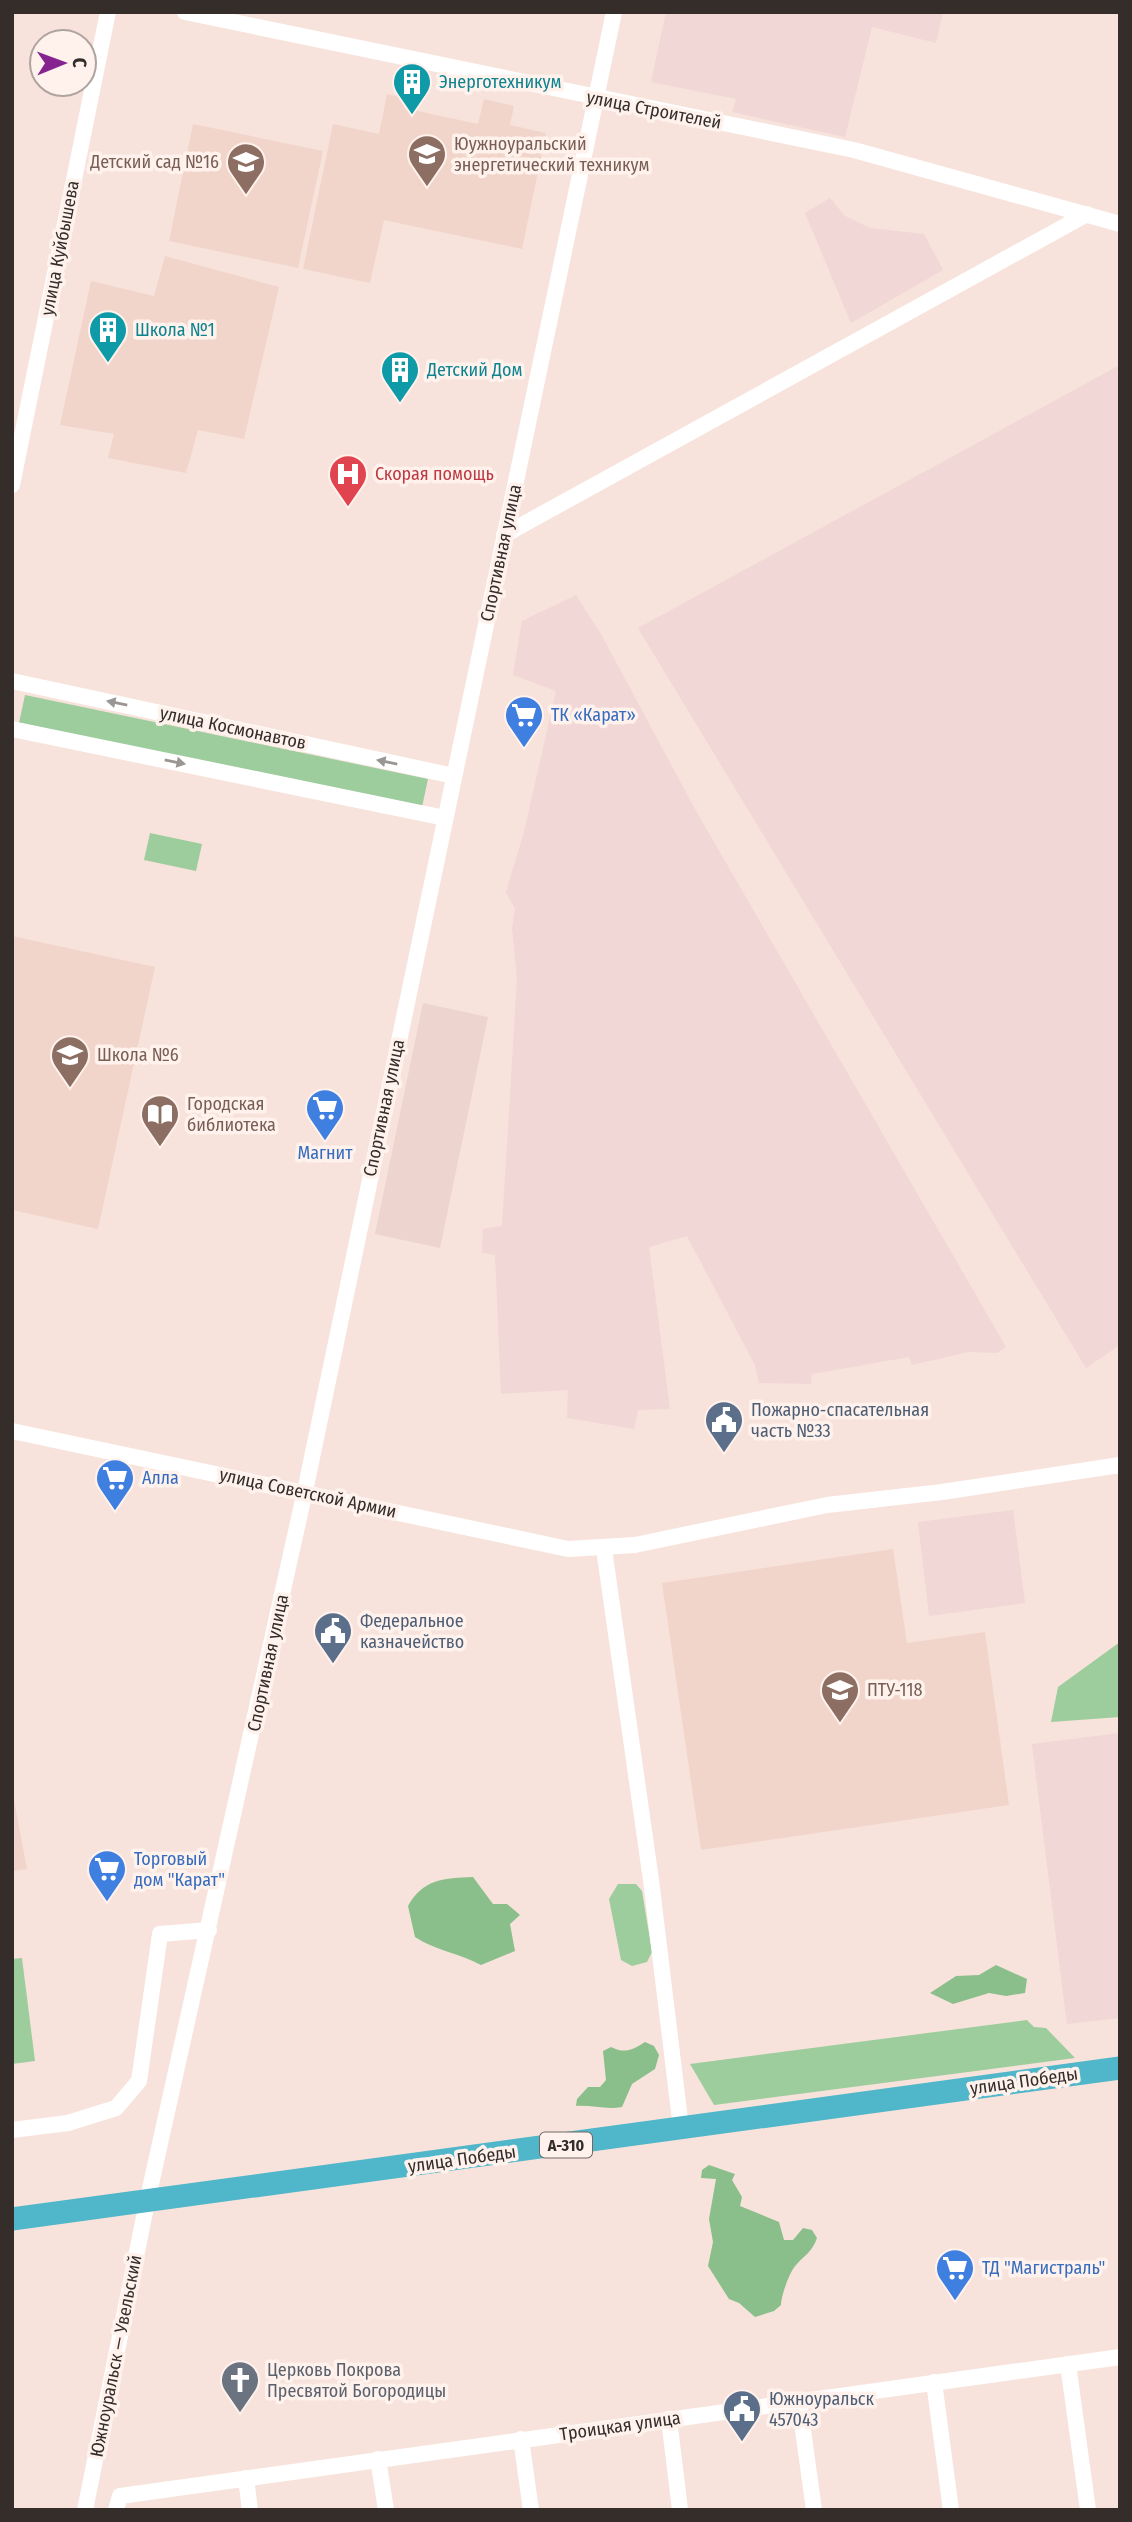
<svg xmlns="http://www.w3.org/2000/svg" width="1132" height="2522" font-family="'Fira Sans Condensed',sans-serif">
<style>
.commercial{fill:#edd4ce}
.industrial{fill:#f1d7d5}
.built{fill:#f1d5ca}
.green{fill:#9dcc9d}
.forest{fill:#8abf8b}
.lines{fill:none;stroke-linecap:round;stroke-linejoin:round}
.minor{stroke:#fff;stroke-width:16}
.highway{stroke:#50b6c9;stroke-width:23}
.oneway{fill:#9a9694}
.labels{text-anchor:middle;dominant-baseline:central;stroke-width:7;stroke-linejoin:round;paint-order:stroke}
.shield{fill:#fff2ed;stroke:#716864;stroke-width:2}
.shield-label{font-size:16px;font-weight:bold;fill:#342d2a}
.culture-label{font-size:18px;fill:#0d838f;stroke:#fff2ed;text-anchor:start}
.street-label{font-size:18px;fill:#342d2a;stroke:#fff2ed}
.education-label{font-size:18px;fill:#785e54;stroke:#fff2ed;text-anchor:start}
.health-label{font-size:18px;fill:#be3a42;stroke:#fff2ed;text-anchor:start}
.shop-label{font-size:18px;fill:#366cbe;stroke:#fff2ed;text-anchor:start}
.service-label{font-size:18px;fill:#4e5e75;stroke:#fff2ed;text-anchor:start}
.worship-label{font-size:18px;fill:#5b616d;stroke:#fff2ed;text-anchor:start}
</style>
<rect width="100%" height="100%" fill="#f7e3db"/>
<polygon class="commercial" points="423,1003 488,1017 440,1248 375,1234"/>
<g class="industrial">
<polygon points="666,12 943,12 936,43 872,27 845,137 732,112 736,99 651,82"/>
<polygon points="830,198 845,216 870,228 924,234 943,270 851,323 805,213"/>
<polygon points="1120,365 1120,1345 1086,1368 638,628"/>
<polygon points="576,595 602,636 696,811 1006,1347 997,1353 968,1352 912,1365 909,1357 812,1374 811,1384 759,1383 755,1365 687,1236 649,1247 670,1409 638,1410 634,1429 567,1418 568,1390 501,1394 495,1255 482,1253 483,1229 502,1226 517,979 512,928 515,909 506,892 524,832 556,691 513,675 522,621"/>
<polygon points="1013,1510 1025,1603 929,1616 918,1522"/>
<polygon points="1120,1733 1120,2018 1067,2024 1032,1744"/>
</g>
<g class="built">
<polygon points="387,94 405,98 404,108 478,124 484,99 514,106 510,125 546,133 522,249 384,220 370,283 303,269 333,124 379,134"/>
<polygon points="193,124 323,151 298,268 169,241"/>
<polygon points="165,256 279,287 244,439 198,430 186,473 108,458 114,434 60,425 91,281 154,296"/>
<polygon points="12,936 155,967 98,1229 12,1210"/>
<polygon points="893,1549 907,1643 985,1632 1009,1805 701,1850 662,1583"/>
<polygon points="12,1790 27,1869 12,1871"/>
</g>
<g class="green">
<polygon points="25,695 428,779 422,807 19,723"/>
<polygon points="150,833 202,844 196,871 144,860"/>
<polygon points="1120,1642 1120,1717 1051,1722 1058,1687"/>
<polygon points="618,1884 636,1884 642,1891 652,1952 647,1962 632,1966 621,1960 609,1899"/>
<polygon points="22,1958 35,2061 12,2064 12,1959"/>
<polygon points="1027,2020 1034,2027 1046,2028 1075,2058 714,2105 690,2064"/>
</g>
<g class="forest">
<path d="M473,1877l20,27h14l13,11 -10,9 5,27 -34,14c-22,-12 -45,-14 -66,-28l-7,-31c15,-27 36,-28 65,-29z"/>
<polygon points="996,1965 1027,1979 1025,1993 1006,1996 989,1993 953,2004 930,1993 956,1976 979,1975"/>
<path d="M645,2042l9,4 5,9 -4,14 -23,15 -10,23c-15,3 -30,-2 -46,-1l1,-7 11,-12h12l6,-7 -3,-29 8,-4c13,7 22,3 34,-5z"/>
<path d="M709,2165l26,9 -3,6 10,17 -2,9 39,16 5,18h9l10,-12 9,2 5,8c-5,14 -12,17 -20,26 -7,6 -16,32 -16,41l-7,6 -19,6 -16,-14 -10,-4 -21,-33 5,-24 -4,-23 7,-40 -15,-1 1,-8z"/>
</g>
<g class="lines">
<g class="minor">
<polyline points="185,12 854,150 1120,224"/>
<polyline points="12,485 108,12"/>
<polyline points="504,535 1087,214"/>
<polyline points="12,681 454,776"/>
<polyline points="12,729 445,818"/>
<polyline points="12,1431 568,1549 635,1545 827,1505 942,1492 1120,1465"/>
<polyline points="604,1549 651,1880 681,2128"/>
<polyline points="12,2130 68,2123 116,2108 139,2081 160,1934 209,1930"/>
<polyline points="1068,2364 1088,2510"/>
<polyline points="934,2382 951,2510"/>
<polyline points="799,2401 814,2510"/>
<polyline points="669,2419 680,2510"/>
<polyline points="521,2439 531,2510"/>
<polyline points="378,2459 386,2510"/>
<polyline points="246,2478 250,2510"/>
<polyline points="85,2510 147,2202 305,1491 614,12"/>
<polyline points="116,2510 120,2496 1120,2357"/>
</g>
<polyline class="highway" points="12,2219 1120,2068"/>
</g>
<defs><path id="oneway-solid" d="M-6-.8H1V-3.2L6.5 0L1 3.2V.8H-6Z" transform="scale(1.75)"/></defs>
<g class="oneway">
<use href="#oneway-solid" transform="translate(117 703) rotate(-168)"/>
<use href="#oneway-solid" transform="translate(175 762) rotate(11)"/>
<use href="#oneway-solid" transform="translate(387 762) rotate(-168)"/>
</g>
<defs>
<symbol id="building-pin" viewBox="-11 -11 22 30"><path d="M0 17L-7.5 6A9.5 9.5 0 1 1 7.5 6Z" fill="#0f9aa8" stroke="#fff2ed"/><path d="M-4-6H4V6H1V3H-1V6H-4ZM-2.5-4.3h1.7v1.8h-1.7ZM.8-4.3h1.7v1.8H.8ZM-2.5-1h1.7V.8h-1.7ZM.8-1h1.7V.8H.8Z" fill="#fff"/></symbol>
<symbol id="university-pin" viewBox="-11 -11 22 30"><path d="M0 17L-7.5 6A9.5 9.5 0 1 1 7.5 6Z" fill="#8d6e63" stroke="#fff2ed"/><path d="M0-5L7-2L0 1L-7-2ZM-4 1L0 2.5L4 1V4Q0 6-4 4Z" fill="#fff"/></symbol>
<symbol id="school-pin" viewBox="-11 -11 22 30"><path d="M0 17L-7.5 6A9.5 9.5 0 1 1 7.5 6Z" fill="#8d6e63" stroke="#fff2ed"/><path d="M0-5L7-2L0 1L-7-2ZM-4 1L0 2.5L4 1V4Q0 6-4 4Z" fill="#fff"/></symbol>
<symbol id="hospital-pin" viewBox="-11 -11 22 30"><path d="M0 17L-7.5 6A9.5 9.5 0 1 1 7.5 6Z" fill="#e0444e" stroke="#fff2ed"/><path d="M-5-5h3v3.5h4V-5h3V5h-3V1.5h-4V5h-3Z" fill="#fff"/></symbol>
<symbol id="supermarket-pin" viewBox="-11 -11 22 30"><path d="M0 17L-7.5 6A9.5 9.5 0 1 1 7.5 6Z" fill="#3f7fe0" stroke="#fff2ed"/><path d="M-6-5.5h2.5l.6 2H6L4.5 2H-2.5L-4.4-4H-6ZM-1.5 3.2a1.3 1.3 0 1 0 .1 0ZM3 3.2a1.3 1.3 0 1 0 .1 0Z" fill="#fff"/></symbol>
<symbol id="library-pin" viewBox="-11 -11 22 30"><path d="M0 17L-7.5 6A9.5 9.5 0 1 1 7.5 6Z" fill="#8d6e63" stroke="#fff2ed"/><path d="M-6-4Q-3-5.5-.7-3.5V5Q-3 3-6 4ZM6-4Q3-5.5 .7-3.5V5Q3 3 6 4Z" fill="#fff"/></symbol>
<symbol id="civic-pin" viewBox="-11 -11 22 30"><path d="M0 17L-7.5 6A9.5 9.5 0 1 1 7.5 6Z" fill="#5c6f8a" stroke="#fff2ed"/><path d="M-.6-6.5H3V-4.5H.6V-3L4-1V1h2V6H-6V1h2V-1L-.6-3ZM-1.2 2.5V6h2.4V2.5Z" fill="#fff"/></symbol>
<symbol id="church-pin" viewBox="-11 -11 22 30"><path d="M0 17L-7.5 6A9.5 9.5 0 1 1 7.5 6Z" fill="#6b7280" stroke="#fff2ed"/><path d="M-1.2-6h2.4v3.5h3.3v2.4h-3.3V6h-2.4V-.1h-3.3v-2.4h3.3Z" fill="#fff"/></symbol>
</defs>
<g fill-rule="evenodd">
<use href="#building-pin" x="390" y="60" width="44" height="60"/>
<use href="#university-pin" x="405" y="132" width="44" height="60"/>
<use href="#school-pin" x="224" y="140" width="44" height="60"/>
<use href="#building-pin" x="86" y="308" width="44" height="60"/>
<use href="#building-pin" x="378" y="348" width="44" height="60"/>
<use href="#hospital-pin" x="326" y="452" width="44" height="60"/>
<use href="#supermarket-pin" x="502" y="693" width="44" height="60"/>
<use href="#school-pin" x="48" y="1033" width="44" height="60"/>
<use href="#supermarket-pin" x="303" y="1086" width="44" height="60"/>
<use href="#library-pin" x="138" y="1092" width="44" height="60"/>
<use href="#civic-pin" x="702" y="1398" width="44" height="60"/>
<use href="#supermarket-pin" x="93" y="1456" width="44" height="60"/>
<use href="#civic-pin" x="311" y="1609" width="44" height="60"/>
<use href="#university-pin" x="818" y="1668" width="44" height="60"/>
<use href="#supermarket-pin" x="85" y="1847" width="44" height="60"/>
<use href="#supermarket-pin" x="933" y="2246" width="44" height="60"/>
<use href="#church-pin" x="218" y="2358" width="44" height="60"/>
<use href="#civic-pin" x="720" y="2387" width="44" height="60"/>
</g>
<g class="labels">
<rect class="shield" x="540" y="2132.5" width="52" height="25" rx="5"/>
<g class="shield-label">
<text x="566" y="2145">А-310</text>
</g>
<g class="culture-label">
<text x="439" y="82">Энерготехникум</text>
<text x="135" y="330">Школа №1</text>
<text x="427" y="370">Детский Дом</text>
</g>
<g class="street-label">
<text transform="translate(654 110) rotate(11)">улица Строителей</text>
<text transform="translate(60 248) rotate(-79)">улица Куйбышева</text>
<text transform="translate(501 553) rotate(-78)">Спортивная улица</text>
<text transform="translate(233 728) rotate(12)">улица Космонавтов</text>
<text transform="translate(384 1108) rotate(-78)">Спортивная улица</text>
<text transform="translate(308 1493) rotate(12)">улица Советской Армии</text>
<text transform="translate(268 1663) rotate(-78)">Спортивная улица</text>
<text transform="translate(1024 2081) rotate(-8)">улица Победы</text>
<text transform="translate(462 2159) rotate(-8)">улица Победы</text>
<text transform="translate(116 2356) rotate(-79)">Южноуральск — Увельский</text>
<text transform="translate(620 2426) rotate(-8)">Троицкая улица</text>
</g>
<g class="education-label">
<text x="454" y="144">Юужноуральский<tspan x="454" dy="21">энергетический техникум</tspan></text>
<text x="219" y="162" text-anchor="end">Детский сад №16</text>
<text x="97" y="1055">Школа №6</text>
<text x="187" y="1104">Городская<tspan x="187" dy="21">библиотека</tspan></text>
<text x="867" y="1690">ПТУ-118</text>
</g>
<g class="health-label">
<text x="375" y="474">Скорая помощь</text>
</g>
<g class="shop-label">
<text x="551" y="715">ТК «Карат»</text>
<text x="325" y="1153" text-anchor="middle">Магнит</text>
<text x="142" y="1478">Алла</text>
<text x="134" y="1859">Торговый<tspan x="134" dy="21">дом "Карат"</tspan></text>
<text x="982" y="2268">ТД "Магистраль"</text>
</g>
<g class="service-label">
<text x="751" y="1410">Пожарно-спасательная<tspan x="751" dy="21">часть №33</tspan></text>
<text x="360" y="1621">Федеральное<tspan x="360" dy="21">казначейство</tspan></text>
<text x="769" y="2399">Южноуральск<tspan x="769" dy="21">457043</tspan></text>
</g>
<g class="worship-label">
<text x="267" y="2370">Церковь Покрова<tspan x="267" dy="21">Пресвятой Богородицы</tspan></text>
</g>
</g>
<rect width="1132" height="2522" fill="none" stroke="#342d2a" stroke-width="28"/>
<g transform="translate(63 63) rotate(89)"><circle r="33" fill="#fff2ed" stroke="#aea39f" stroke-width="2"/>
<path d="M0-5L12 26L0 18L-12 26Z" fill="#85248e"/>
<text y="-10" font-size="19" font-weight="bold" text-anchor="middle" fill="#342d2a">С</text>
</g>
</svg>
